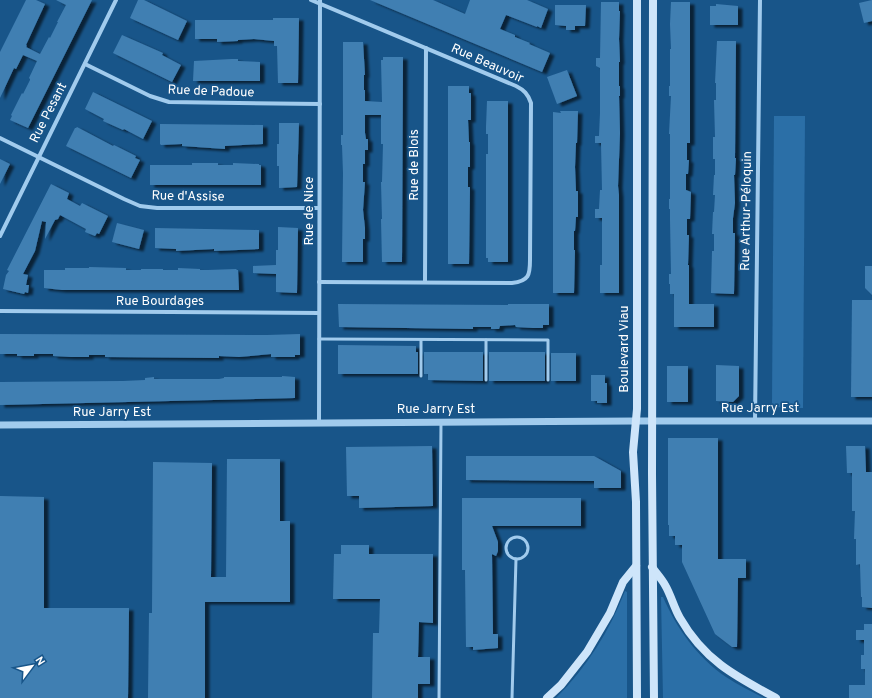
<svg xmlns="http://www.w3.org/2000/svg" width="872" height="698" font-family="Overpass,sans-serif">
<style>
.green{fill:#2b6fa7}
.building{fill:#417fb2;filter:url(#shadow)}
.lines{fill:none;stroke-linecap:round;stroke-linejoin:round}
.service{stroke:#a1cbed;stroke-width:3}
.minor{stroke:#a1cbed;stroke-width:4}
.tertiary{stroke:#a1cbed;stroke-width:7}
.secondary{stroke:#cee5fa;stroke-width:8}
.labels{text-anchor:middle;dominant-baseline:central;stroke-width:3.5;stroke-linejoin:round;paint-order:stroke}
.street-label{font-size:13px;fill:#fff;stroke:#185589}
</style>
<defs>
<filter id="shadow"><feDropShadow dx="4.5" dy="2.5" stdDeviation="1" flood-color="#0009"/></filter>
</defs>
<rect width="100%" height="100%" fill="#185589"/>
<g class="green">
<polygon points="774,116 805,116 803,408 775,407 772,404"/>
<path d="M625,591l2,1v106h-71c31,-31 53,-66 69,-107z"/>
<path d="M661,597h2c14,32 34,60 63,80 12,8 25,14 38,21h-101z"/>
</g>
<g class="building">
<polygon points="26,0 36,0 45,4 26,45 27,46 26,47 40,54 49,37 50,38 58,22 57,22 66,5 56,0 92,0 28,128 10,120 12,116 11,115 22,93 23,94 30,80 30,79 29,78 37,61 23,55 16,69 14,68 0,98 0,52"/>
<polygon points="138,0 144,0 187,21 178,40 130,18"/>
<polygon points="370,0 433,0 465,14 470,0 527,0 548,9 541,28 537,26 537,27 506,15 500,29 515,35 515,37 530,43 529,44 550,53 542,72"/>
<polygon points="872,0 872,21 864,23 859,3"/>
<polygon points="601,2 619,2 619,11 620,11 619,39 620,62 619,62 619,86 620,86 620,96 619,96 620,133 618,186 619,195 619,293 600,293 600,265 602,265 602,218 595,218 595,209 599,209 600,190 602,190 601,143 595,143 595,136 599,136 600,113 600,68 596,66 596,58 600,58"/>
<polygon points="671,2 690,2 690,143 687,143 687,160 689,160 688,174 686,174 686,190 691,192 690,219 687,219 687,235 689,235 688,265 689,265 689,304 714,304 714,327 674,327 674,294 670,294 670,284 669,284 669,274 671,274 670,219 670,209 669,209 669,199 670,199 670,134 669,134 671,96 669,96 669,86 670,86 670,49 671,49 670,24"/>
<polygon points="716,4 738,6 738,25 710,25 710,6 716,6"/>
<polygon points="555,5 586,5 585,26 575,26 575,30 566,30 566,26 555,25"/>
<polygon points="273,18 299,18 298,83 278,83 277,46 274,46 274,41 254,39 238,40 238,41 217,42 217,39 195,39 195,20 273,20"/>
<polygon points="122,35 163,53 162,55 181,65 172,82 113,53"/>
<polygon points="717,41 736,41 735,158 736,158 735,175 734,175 735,203 733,218 733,233 735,233 734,294 711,293 712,251 714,251 714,234 712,234 713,212 714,212 715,195 713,195 714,175 715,175 715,159 713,159 713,137 715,137 714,100 716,100 716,83 715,83"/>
<polygon points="343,42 363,42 365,75 364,75 364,90 365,90 365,101 382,102 381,60 383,60 383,57 403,57 402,262 382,262 381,219 382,219 381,182 382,182 383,144 381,144 381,115 365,115 365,133 366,139 368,139 368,150 365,150 365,164 363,164 363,182 365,182 363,210 365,228 365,239 363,239 363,262 342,262 343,173 342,145 341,145 341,135 343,135"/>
<polygon points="232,59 238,59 238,61 260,62 260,81 193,81 194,61"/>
<polygon points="567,70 577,96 557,104 547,77"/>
<polygon points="448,86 469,86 469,93 471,93 471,120 468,120 469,142 470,142 470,167 468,167 468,187 470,187 469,264 448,264"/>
<polygon points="93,92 152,121 143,139 124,129 123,130 103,121 104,119 85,109"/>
<polygon points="487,101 508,101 508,262 488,262 488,258 486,258 486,154 488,154 488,134 486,134 486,127"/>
<polygon points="560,111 578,111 577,143 576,143 575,167 576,191 578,191 578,217 576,217 575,231 574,231 574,250 575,250 574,293 553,293 553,112 561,113"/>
<polygon points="279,123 299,123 297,187 279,188 279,166 277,166 277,144 279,144"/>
<polygon points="160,124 263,125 263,144 225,146 225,149 182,146 182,144 161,145 160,144"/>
<polygon points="77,127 113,146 114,145 136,156 135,158 140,160 131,178 66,146 75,128 76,128"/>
<polygon points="0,159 10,164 0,184"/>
<polygon points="192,163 218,163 218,165 233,165 233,163 259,164 259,165 261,165 261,185 150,185 150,165 192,165"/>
<polygon points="51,184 69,193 67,199 80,206 82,203 108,216 99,234 97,233 95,236 85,232 86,229 60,215 58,219 55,220 45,239 46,222 42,221 35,251 23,274 28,275 26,285 29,285 28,293 25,292 24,294 3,289 6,275 9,271 7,270"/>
<polygon points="117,223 144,230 139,249 112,242"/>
<polygon points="278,227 298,228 297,293 276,292 276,274 253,273 253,266 276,265 276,250 278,250"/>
<polygon points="155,228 259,230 259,249 214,251 214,249 176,251 176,249 155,248"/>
<polygon points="865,266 872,266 872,295 865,288"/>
<polygon points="89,267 126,268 126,270 141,270 141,269 163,269 163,270 178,270 178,268 200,269 200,270 208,270 236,269 237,270 238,270 239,290 62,290 44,288 44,270 65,270 65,268 89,268"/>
<polygon points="852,300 872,300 872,397 851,397"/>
<polygon points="338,304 508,305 508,304 549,304 549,325 543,325 543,328 533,328 516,327 515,325 500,326 499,329 491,329 491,327 473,327 473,329 339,327"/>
<polygon points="0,334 267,335 300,334 300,355 295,355 295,357 271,357 271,354 239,357 219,356 219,358 105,357 105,355 89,355 89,357 71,357 53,356 53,354 34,354 34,356 17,356 17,354 0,354"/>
<polygon points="338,345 416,346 416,352 418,352 418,374 338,374"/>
<polygon points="424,352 483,352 483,381 428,380 428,374 424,374"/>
<rect x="489" y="352" width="56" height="29"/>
<rect x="551" y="353" width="25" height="28"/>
<polygon points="716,365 739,366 739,396 733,402 716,401"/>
<rect x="667" y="366" width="21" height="36"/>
<polygon points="591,375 605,375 605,383 607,383 607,403 597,403 597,401 591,401"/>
<polygon points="282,376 295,377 295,398 0,405 0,382 123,381 145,380 145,378 154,377 154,379 219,379 224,378 224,377 282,377"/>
<polygon points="668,438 718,438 718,559 746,559 746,578 738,578 737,647 732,647 715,634 682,562 682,545 675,545 675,536 669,536 669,525 668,525"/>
<polygon points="432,446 433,506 359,508 359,496 347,496 346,447"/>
<polygon points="846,446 865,446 866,472 872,472 872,608 862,607 862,597 861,597 860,564 856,565 856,539 854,539 855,511 852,511 852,473 847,473"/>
<polygon points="466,456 594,456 621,471 621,488 594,488 594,481 466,480"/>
<polygon points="227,459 280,459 280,521 290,521 290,602 205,602 205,698 148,698 149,613 152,613 153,462 212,463 211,577 226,577"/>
<polygon points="0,496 44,497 44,608 129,608 128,698 0,698"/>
<polygon points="462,498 581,498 581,526 492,526 498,542 498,551 496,556 492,554 493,634 498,634 498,648 473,650 473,647 466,647 465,570 462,570"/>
<polygon points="341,545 369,545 369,554 433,554 433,623 419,622 418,657 430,657 430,684 418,684 418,698 372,698 373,633 379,633 380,599 333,599 334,554 341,554"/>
<polygon points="864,624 872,624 872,698 849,698 849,685 865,685 865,669 861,669 861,655 864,655 864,640 856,640 856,630 864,630"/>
</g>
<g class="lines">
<g class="service">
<polyline points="319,339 548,340 548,380"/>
<polyline points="421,376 421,340"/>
<polyline points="486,380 486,340"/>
<circle cx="517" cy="548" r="11"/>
<polyline points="439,698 441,422"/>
<polyline points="512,698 516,559"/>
</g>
<g class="minor">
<path d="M311,0l205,86c8,4 12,8 15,17l-1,157c0,15 -1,21 -18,23l-193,-1"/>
<polyline points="85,64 150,96 169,102 320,104"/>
<polyline points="0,138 124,199 140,206 157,208 319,208"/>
<polyline points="0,236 116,0"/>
<polyline points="425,282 426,48"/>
<polyline points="0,311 319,313"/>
<polyline points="755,421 760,0"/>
<polyline points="319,423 320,0"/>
</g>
<polyline class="tertiary" points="0,425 636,421 872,421"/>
<g class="secondary">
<polyline points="653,0 652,474 654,698"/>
<path d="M652,567c4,6 9,11 13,18 6,10 9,23 15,33 24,42 55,58 96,80"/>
<polyline points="547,698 561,685 587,652 610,613 623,582 636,566"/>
<polyline points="637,698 636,502 633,452 637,409 637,0"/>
</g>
</g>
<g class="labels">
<g class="street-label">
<text transform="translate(487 64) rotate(24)">Rue Beauvoir</text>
<text transform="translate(211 92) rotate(2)">Rue de Padoue</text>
<text transform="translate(49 113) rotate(-63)">Rue Pesant</text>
<text transform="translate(415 165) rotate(-90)">Rue de Blois</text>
<text transform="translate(188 197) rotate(1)">Rue d'Assise</text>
<text transform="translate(310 211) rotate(-90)">Rue de Nice</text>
<text transform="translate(747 211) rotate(-89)">Rue Arthur-Péloquin</text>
<text x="160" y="302">Rue Bourdages</text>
<text transform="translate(625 349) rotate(-90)">Boulevard Viau</text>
<text x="760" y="409">Rue Jarry Est</text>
<text x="436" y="410">Rue Jarry Est</text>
<text x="112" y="413">Rue Jarry Est</text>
</g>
</g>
<g transform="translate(32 666) rotate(58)" stroke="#185589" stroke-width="3" paint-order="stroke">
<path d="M0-3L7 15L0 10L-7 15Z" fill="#ffffff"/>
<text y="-6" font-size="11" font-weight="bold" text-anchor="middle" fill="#ffffff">N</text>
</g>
</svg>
